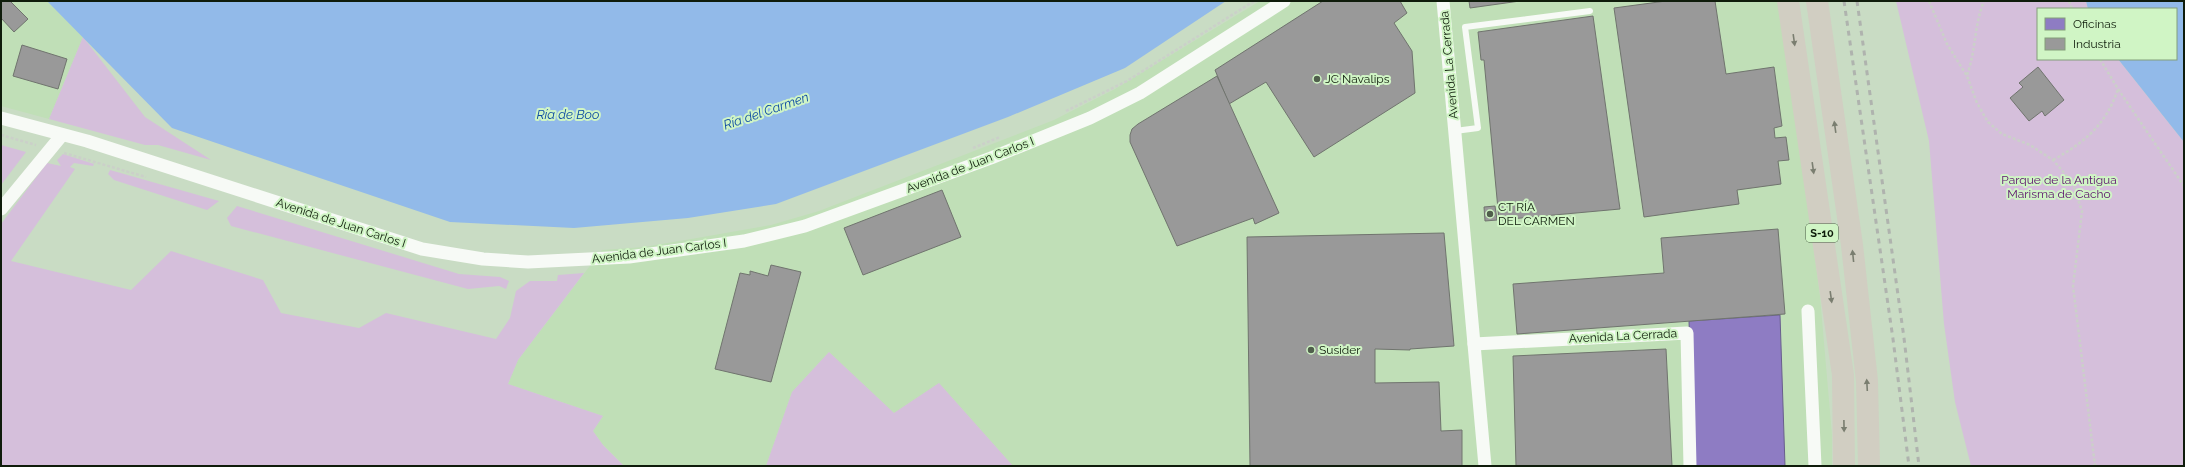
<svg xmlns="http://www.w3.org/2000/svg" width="2185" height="467" font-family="Raleway,sans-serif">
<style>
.built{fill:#c0dfb7}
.green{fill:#d5bfdb}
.water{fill:#92bae9}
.offices{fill:#8e7cc3;stroke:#685f8c}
.industry{fill:#999;stroke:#70746e}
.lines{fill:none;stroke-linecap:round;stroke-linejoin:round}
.path{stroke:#cbd0c9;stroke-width:2.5;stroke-dasharray:3 2;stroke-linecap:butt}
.lane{stroke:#f7faf6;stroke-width:6}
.street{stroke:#f7faf6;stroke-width:13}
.highway{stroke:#d1cec2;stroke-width:22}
.rail{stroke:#afb3ae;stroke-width:3;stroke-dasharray:5 5;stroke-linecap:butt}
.oneway{fill:#7a7e70}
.poi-dot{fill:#505f4c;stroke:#d0f5c5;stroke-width:1.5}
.labels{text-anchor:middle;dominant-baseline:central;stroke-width:4;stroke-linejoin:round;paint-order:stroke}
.shield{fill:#d0f5c5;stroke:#495d43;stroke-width:1}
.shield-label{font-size:11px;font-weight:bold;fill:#0f1c0b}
.street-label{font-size:12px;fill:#0f1c0b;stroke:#d0f5c5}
.poi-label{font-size:12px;fill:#0f1c0b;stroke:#d0f5c5;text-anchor:start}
.park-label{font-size:12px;fill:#5a0e6b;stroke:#d0f5c5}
.water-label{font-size:13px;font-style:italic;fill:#0d4ba3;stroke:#d0f5c5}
</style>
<rect width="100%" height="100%" fill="#c9dcc4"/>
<g class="built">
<polygon points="1,1 47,1 83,37 49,119 1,106"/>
<polygon points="1260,1 1778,1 1788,56 1820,296 1832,435 1832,466 1013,466 939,383 894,413 829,352 792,392 766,466 624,466 603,445 593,431 603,416 508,384 518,360 602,250 644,247 697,238 771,225 819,211 1054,120 1115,89"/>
</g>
<g class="green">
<polygon points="1896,1 2086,1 2088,9 2038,9 2038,59 2118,59 2184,142 2184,466 1971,466 1955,402 1944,324 1929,141"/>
<polygon points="83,37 145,117 211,160 158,145 145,145 49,119"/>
<polygon points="1,145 26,152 1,185"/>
<polygon points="63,154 94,164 93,166 74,163 70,167 75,169 11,261 131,290 171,251 263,280 281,313 359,328 386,313 496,339 510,318 516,291 530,281 557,281 558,275 584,273 518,360 508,384 603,416 593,431 603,445 624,466 1,466 1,224 47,163 61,166 57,160"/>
<polygon points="110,170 219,201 207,210 114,180 108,174"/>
<polygon points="237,206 459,274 500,277 509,281 506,289 499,286 468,289 231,226 227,218"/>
<polygon points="829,352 894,413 939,383 1013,466 766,466 792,392"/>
</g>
<g class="water">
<polygon points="47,1 1226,1 1125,68 1008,117 776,204 688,218 574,228 450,222 172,128"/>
<polygon points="2086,1 2184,1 2184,142 2118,59 2176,59 2176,9 2088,9"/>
</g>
<polygon class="offices" points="1780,315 1785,466 1694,466 1689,321"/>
<g class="industry">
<polygon points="1,1 10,1 28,19 14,32 1,18"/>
<polygon points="1323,1 1400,1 1407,13 1394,23 1412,51 1415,93 1314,157 1266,82 1229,104 1215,70"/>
<polygon points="1469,1 1520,1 1470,8"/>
<polygon points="1666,1 1715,1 1726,74 1774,67 1782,126 1774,128 1775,138 1786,137 1789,160 1778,161 1781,184 1737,190 1739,204 1644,217 1614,8"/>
<polygon points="1593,16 1620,209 1499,220 1484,60 1481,60 1478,32"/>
<polygon points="22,45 67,59 58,89 13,76"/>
<polygon points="2038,67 2064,100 2045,116 2042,111 2029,121 2010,98 2023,87 2019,83"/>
<polygon points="1217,76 1279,213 1255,224 1253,218 1177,246 1130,142 1130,135 1132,129 1138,124"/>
<polygon points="942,190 961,237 863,275 844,228"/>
<polygon points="1495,206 1497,220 1485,221 1484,207"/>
<polygon points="1778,229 1785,314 1517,334 1513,284 1664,273 1661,238"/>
<polygon points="1444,233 1454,346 1410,349 1410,350 1375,349 1375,383 1439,382 1441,431 1462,430 1462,466 1250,466 1247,237"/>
<polygon points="771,265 801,272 771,382 715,369 740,273 750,275 750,271 768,276"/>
<polygon points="1666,349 1672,466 1516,466 1513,356"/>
</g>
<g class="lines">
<g class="path">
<polyline points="1929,1 1947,44 1967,76 1977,103 1988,122 2002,134 2030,145 2053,160 2072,182 2082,211 2073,286 2095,466"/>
<polyline points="2069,1 2072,9"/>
<polyline points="2100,59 2118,89 2184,186"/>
<path d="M1967,75c9,-24 7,-50 17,-74"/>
<polyline points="1066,111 1127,81 1254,1"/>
<polyline points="1,135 36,145"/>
<polyline points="973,148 1000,137"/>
<polyline points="64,153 146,177"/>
<path d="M2053,160c32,-18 53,-35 65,-71"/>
</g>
<polyline class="lane" points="1455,131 1478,128 1465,27 1590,11"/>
<g class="street">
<polyline points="1443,1 1485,466"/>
<polyline points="1,118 87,141 422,249 483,259 528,262 629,257 744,241 805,226 991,158 1090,118 1140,93 1284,1"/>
<polyline points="1,209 62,135"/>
<polyline points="1808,311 1815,466"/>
<polyline points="1474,344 1687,333 1690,466"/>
</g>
<g class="highway">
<polyline points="1788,1 1843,375 1844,466"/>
<polyline points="1817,1 1852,245 1867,381 1869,466"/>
</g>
<g class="rail">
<polyline points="1844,1 1893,339 1909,466"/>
<polyline points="1857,1 1904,338 1919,466"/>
</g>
</g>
<defs><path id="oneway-solid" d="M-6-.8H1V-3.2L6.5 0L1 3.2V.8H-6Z"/></defs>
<g class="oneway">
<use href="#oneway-solid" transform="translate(1794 40) rotate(82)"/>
<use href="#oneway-solid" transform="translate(1835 127) rotate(-98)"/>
<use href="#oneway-solid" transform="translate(1813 168) rotate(82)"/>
<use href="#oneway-solid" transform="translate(1853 256) rotate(-96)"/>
<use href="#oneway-solid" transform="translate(1831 297) rotate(82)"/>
<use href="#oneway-solid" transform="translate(1867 385) rotate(-93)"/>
<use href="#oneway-solid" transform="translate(1844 426) rotate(89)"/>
</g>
<g class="poi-dot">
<circle cx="1317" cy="79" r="4"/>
<circle cx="1490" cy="214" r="4"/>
<circle cx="1311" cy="350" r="4"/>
</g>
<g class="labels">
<rect class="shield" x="1806" y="224" width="32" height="18" rx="3"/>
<g class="shield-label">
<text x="1822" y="233">S-10</text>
</g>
<g class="street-label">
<text transform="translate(1449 65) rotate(-95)">Avenida La Cerrada</text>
<text transform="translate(970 165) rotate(-21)">Avenida de Juan Carlos I</text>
<text transform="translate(341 223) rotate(18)">Avenida de Juan Carlos I</text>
<text transform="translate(659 251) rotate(-7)">Avenida de Juan Carlos I</text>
<text transform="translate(1623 336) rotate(-3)">Avenida La Cerrada</text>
</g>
<g class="poi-label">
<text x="1325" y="79">JC Navalips</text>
<text x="1498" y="207">CT RÍA<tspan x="1498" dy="14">DEL CARMEN</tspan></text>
<text x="1319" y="350">Susider</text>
</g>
<g class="park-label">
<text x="2059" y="180">Parque de la Antigua<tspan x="2059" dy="14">Marisma de Cacho</tspan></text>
</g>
<g class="water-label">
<text transform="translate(766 111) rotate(-19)">Ría del Carmen</text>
<text x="568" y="114">Ría de Boo</text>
</g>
</g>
<rect width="2185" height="467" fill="none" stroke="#0f1c0b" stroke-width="4"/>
<rect x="2037" y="8" width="140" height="52" fill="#d0f5c5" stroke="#839e7b"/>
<rect x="2045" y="18" width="20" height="12" fill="#8e7cc3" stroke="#839e7b"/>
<text x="2073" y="28" font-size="12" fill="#0f1c0b">Oficinas</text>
<rect x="2045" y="38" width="20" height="12" fill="#999999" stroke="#839e7b"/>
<text x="2073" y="48" font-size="12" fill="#0f1c0b">Industria</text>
</svg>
